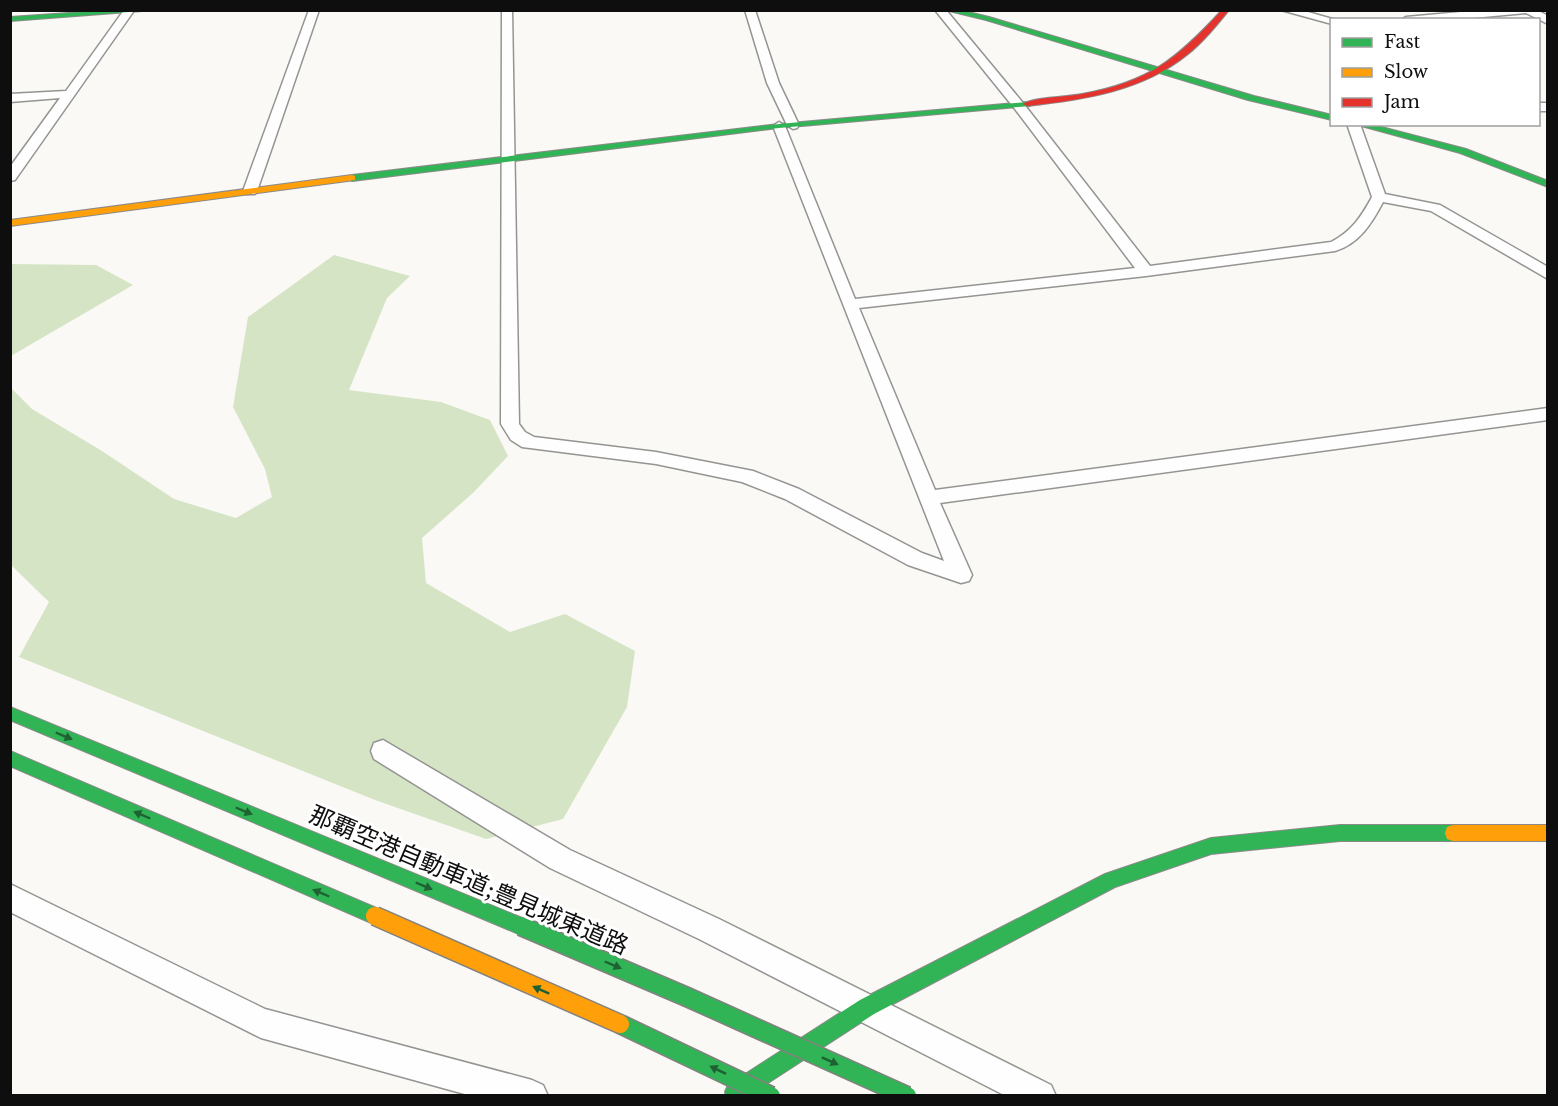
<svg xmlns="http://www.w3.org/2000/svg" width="1558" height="1106" font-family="'Libre Baskerville','Noto Sans JP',serif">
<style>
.forest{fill:#d6e4c6}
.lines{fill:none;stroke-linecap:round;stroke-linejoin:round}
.stream{stroke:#cfe6f1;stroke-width:4}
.street-casing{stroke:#949492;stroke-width:3}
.fast-casing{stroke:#8b8a89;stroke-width:2}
.slow-casing{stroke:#8b8a89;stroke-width:2}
.jam-casing{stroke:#8b8a89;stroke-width:2}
.street{fill:#fefefe;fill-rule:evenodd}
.fast{fill:#30b455;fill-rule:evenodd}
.slow{fill:#ff9f0a;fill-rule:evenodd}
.jam{fill:#e5322d;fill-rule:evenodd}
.fast-bridge-casing{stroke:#82817f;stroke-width:21;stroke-linecap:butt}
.slow-bridge-casing{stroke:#82817f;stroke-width:21;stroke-linecap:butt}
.fast-bridge{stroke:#30b455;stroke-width:18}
.slow-bridge{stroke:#ff9f0a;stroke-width:18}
.oneway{fill:#1f6132}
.labels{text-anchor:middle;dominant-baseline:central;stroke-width:6;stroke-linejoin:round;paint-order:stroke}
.near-street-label{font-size:24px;fill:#0e0e0e;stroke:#fff}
</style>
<rect width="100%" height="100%" fill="#faf9f5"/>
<g class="forest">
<polygon points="334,255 410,276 387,298 349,390 441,402 490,420 508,456 474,492 422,538 426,583 510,632 565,614 635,651 627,707 563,819 486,839 375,800 19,657 49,602 11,565 10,387 32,409 102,451 174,499 236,518 272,497 265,469 233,407 248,317"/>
<polygon points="11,264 96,265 133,285 11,356"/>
</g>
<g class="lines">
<polyline class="stream" points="1545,10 1548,11"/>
<defs>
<g id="street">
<polygon points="124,10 133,12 15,180 10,181 10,167 60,98 10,102 10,94 66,91"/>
<polygon points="309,10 319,10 257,191 255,194 245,194 243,191"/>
<path d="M502,10h10l7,414 6,8 9,5 122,15 97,19 46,18 123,64 22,8 -171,-435 6,-4 6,4 70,173 280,-31 -120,-159 -80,-99h11l77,93 127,163 181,-24c21,-11 30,-25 41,-45l-25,-73h13l25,70 55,11 108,62v12l-117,-68 -48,-9c-11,21 -24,42 -48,49l-189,25 -287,32 76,182 613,-82v12l-608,83 32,72 -3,6 -8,2 -53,-18 -123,-66 -43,-17 -86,-18 -134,-17 -11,-7 -10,-16z"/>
<polygon points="745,10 755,10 779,83 799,125 797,128 793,129 787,125 767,83"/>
<polygon points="1281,10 1301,10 1336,20 1332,20 1332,24"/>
<polygon points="1483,10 1537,10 1548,16 1548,24 1526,13 1451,20 1401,20 1406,17"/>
<rect x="1538" y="103" width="10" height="8"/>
<polygon points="383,740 570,850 719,919 1051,1085 1056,1096 1006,1096 699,939 550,868 374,759 371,751 374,743"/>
<polygon points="10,884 265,1009 532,1080 543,1085 548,1096 472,1096 261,1038 10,912"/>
</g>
<g id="fast">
<polygon points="112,10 155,10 10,21 10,17"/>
<polygon points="945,10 960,10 989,17 1254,96 1332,115 1332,120 1248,100 986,20"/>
<polygon points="1027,102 1031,104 1030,106 779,128 352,181 348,178 352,175 779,124"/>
<polygon points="1354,124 1370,124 1466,149 1548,181 1548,187 1460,153"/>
<polygon points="10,707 527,920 530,926 527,932 521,935 10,720"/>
<polygon points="10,751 381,910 384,916 381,922 375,925 369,922 10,766"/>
<polygon points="1340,825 1453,825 1459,827 1461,833 1459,839 1453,841 1340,841 1211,854 1115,887 874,1014 748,1096 726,1096 725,1092 728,1085 860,1000 1105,874 1211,838"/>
</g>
<g id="slow">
<polygon points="352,175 355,176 355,180 10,226 10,220"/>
<polygon points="1453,825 1548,825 1548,841 1453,841 1447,839 1445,833 1447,827"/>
</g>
<path id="jam" d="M1222,10h7c-13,16 -26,32 -41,44 -45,37 -105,46 -161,52l-4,-2c11,-7 44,-7 59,-10 67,-12 95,-35 140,-84z"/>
</defs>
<use href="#street" class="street-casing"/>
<use href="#fast" class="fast-casing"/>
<use href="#slow" class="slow-casing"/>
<use href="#jam" class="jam-casing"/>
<use href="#street" class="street"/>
<use href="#fast" class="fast"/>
<use href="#slow" class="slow"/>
<use href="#jam" class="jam"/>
<defs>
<g id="fast-bridge">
<polyline points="521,926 687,997 907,1096"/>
<polyline points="620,1024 771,1096"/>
</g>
<polyline id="slow-bridge" points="375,916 620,1024"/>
</defs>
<use href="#fast-bridge" class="fast-bridge-casing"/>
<use href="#slow-bridge" class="slow-bridge-casing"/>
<use href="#fast-bridge" class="fast-bridge"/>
<use href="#slow-bridge" class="slow-bridge"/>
</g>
<defs><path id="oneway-solid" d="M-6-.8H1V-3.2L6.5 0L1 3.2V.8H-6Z" transform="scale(1.5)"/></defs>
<g class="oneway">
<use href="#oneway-solid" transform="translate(64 736) rotate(23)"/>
<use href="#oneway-solid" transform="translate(244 811) rotate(23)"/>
<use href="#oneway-solid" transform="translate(142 815) rotate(-157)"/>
<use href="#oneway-solid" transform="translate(424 886) rotate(23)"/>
<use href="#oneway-solid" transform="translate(321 893) rotate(-157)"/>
<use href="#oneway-solid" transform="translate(613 965) rotate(23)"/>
<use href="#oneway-solid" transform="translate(541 990) rotate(-156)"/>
<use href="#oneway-solid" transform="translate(830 1061) rotate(24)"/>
<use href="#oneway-solid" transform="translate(718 1070) rotate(-154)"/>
</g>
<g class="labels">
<g class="near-street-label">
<text transform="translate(469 880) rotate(23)">那覇空港自動車道;豊見城東道路</text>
</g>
</g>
<rect width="1558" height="1106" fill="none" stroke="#0e0e0e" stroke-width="24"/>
<rect x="1330" y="18" width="210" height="108" fill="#ffffff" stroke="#9f9f9f" stroke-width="1.5"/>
<rect x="1342" y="38" width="30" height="9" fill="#30b455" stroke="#9f9f9f" stroke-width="1.5"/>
<text x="1384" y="48" font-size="18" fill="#0e0e0e">Fast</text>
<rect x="1342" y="68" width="30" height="9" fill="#ff9f0a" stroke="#9f9f9f" stroke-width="1.5"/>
<text x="1384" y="78" font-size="18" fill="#0e0e0e">Slow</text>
<rect x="1342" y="98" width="30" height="9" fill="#e5322d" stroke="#9f9f9f" stroke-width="1.5"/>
<text x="1384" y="108" font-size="18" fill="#0e0e0e">Jam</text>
</svg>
